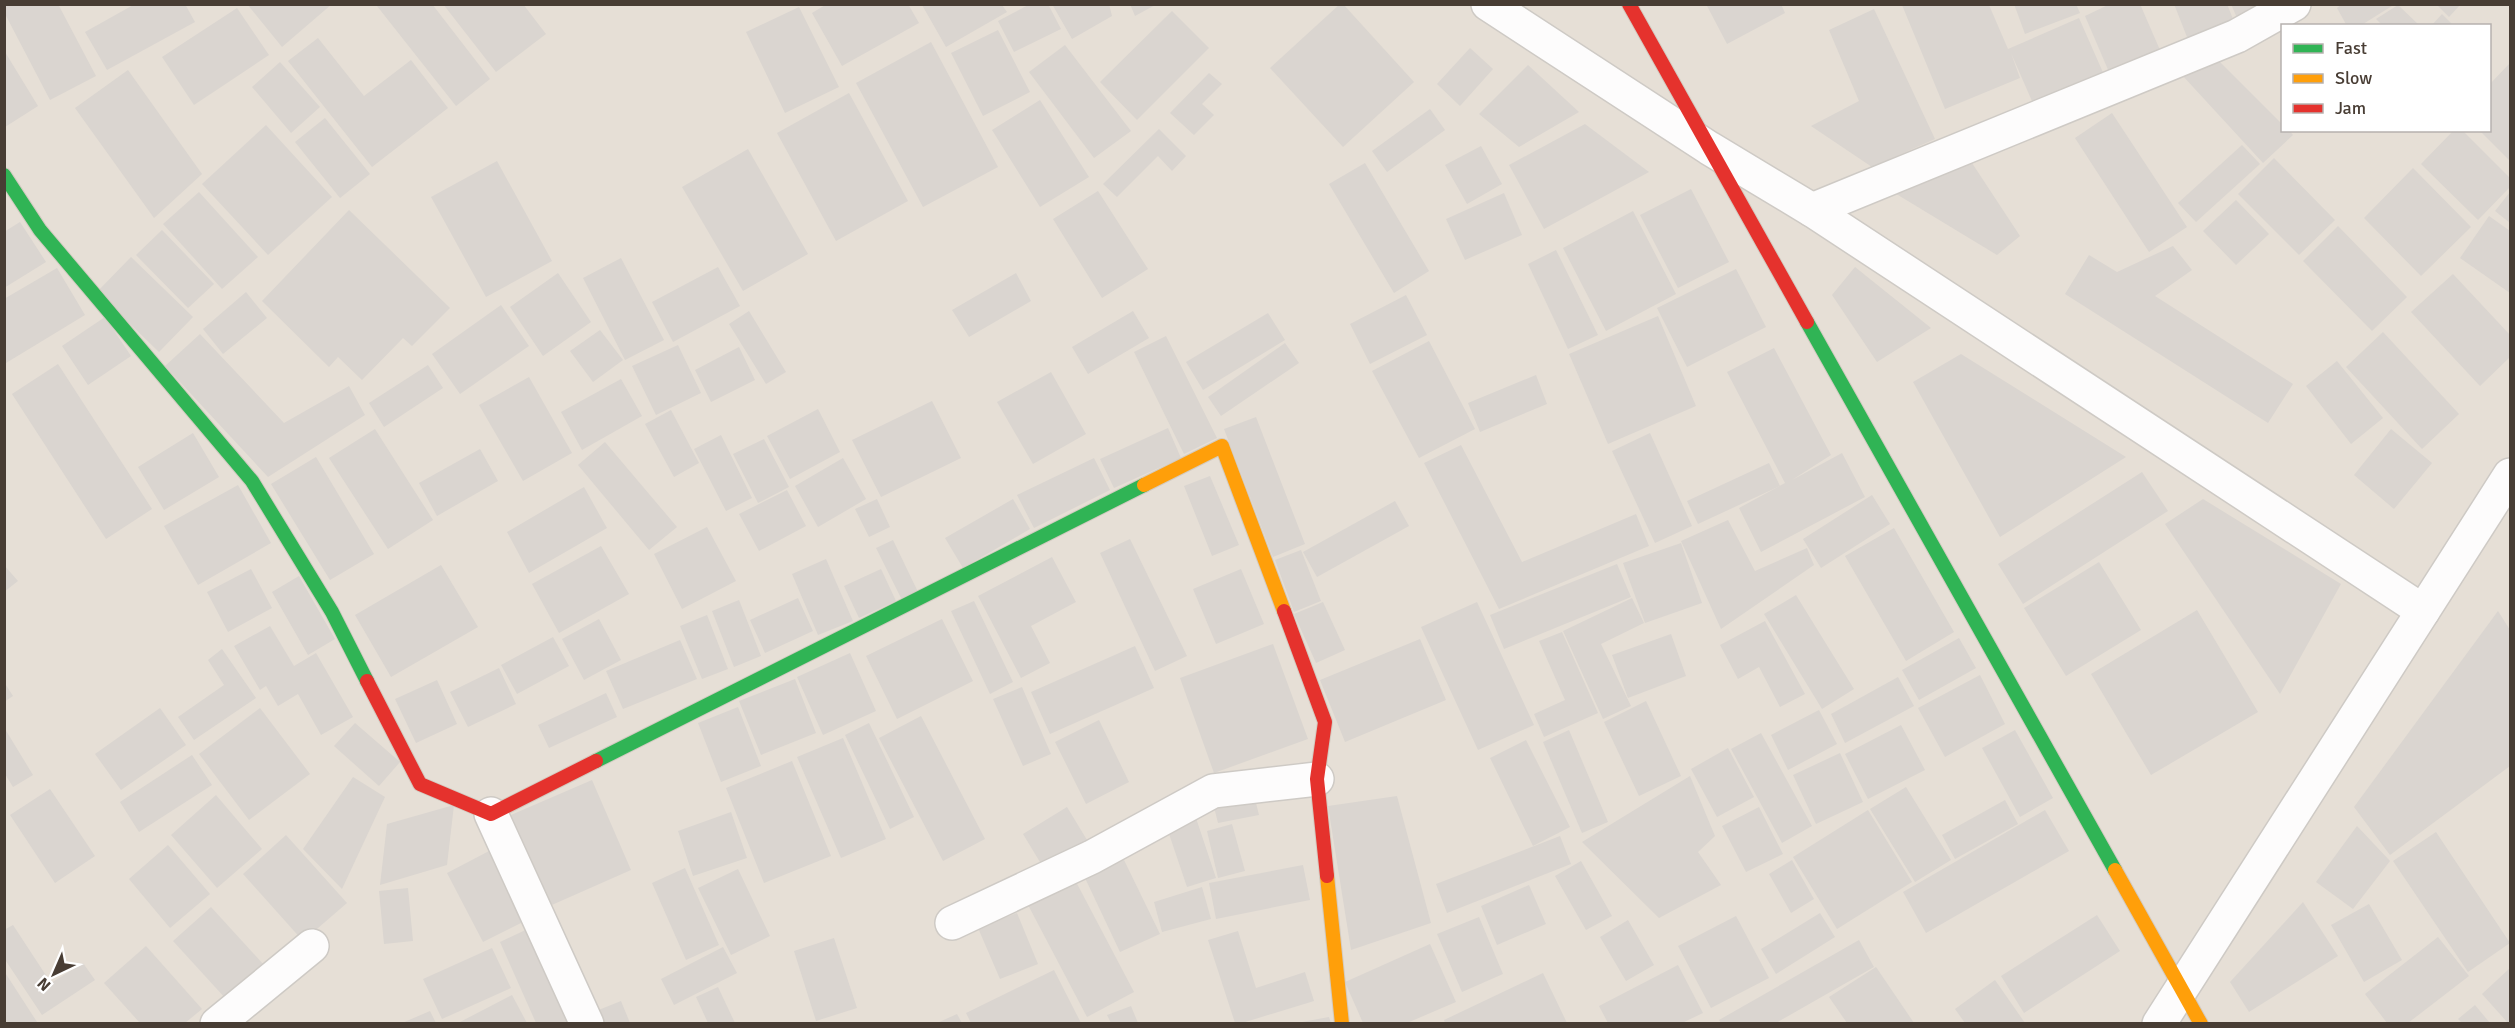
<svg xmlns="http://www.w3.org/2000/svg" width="2515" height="1028" font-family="Signika,sans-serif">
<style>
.residential{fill:#e6dfd6;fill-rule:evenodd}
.building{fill:#dad5d0}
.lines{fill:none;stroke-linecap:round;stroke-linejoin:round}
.street-casing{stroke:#cecac5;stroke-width:36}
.fast-casing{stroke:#d3cbc1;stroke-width:16}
.slow-casing{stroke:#d3cbc1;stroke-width:16}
.jam-casing{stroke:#d3cbc1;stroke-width:16}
.street{stroke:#fdfcfc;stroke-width:33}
.fast{stroke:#30b455;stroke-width:14}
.slow{stroke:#ff9f0a;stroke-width:14}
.jam{stroke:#e5322d;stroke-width:14}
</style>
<rect width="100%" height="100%" fill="#f2eeea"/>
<path class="residential" d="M5,5h2505v1018h-2505zM2282,26h208v104h-208z"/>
<g class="building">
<polygon points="4,4 58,4 96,76 50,100 4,12"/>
<polygon points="135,4 185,4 195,22 107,70 85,32"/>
<polygon points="247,4 332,4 282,47"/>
<polygon points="379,4 432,4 490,79 456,106 377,6"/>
<polygon points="443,4 523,4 546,34 496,72"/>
<polygon points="827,4 908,4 919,23 842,66 812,13"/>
<polygon points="1030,4 1048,4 1061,29 1014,52 998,21"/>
<polygon points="1052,4 1109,4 1112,16 1072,39"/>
<polygon points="1130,4 1157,4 1135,16"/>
<polygon points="1340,4 1343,4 1414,82 1343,147 1270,68"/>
<polygon points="1706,4 1781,4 1785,13 1727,44"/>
<polygon points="2014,4 2076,4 2080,13 2025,34"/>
<polygon points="2110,4 2140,4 2163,57 2112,79 2085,16"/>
<polygon points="2174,4 2227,4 2235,24 2189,42"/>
<polygon points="2231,4 2267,4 2237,18"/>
<polygon points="2342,4 2395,4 2360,26 2347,26 2337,8"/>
<polygon points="2436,4 2461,4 2449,17"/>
<polygon points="922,5 1002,5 1007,12 946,47"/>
<polygon points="1902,5 1989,5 2008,49 2079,18 2105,77 2035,108 2011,53 2020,78 1945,109"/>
<polygon points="2398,5 2420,26 2383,26 2376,19"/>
<polygon points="799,7 839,87 785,113 746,32"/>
<polygon points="237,8 269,55 194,105 162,57"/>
<polygon points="1874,9 1935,139 1872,167 1811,126 1859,101 1829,30"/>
<polygon points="1172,11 1209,48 1137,120 1100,82"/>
<polygon points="2442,14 2454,26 2431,26"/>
<polygon points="998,30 1030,92 983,116 951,53"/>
<polygon points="318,38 364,96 411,60 448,108 372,167 288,61"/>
<polygon points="931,42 998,167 923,207 856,83"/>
<polygon points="1065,45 1131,131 1094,158 1029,72"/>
<polygon points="1470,48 1493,69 1460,106 1437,84"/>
<polygon points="5,52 38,106 5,127"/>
<polygon points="2217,59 2282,124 2282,130 2289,130 2293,135 2263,163 2182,75"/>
<polygon points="280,62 320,107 291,133 252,87"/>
<polygon points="2510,63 2510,161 2479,130 2490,130 2490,84"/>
<polygon points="1528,65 1579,112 1519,147 1479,114"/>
<polygon points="128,70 202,174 154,218 75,108"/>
<polygon points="1209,73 1222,84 1202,104 1214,115 1194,135 1170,113"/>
<polygon points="849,93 908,201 836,241 777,133"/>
<polygon points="1040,100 1089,177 1040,207 992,130"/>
<polygon points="1430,109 1445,130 1387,172 1372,151"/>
<polygon points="2112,113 2187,227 2149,252 2075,138"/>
<polygon points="325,118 370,174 340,198 295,142"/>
<polygon points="1585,124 1649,172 1544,229 1509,165"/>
<polygon points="266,125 332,197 268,255 202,184"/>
<polygon points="1159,129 1186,156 1172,171 1158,156 1117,197 1103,184"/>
<polygon points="2454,130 2462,130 2510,178 2510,187 2478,220 2421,164"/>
<polygon points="2242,145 2260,164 2196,222 2178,203"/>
<polygon points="1481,146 1502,184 1467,204 1445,165"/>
<polygon points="748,149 808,254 743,291 682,187"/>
<polygon points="2274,158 2335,220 2299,255 2238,194"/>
<polygon points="1970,160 2020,236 1997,255 1893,192"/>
<polygon points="497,161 552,261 486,297 431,197"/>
<polygon points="1365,163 1429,271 1394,293 1329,184"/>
<polygon points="2413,168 2471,227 2421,276 2364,218"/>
<polygon points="1691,189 1729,262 1678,288 1640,215"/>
<polygon points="1098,191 1148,269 1102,298 1053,219"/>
<polygon points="199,192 258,257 222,289 163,224"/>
<polygon points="2510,192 2510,223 2495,211"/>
<polygon points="1504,193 1522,235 1465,260 1446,219"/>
<polygon points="2236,200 2269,234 2236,265 2203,231"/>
<polygon points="349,210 450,308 412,346 403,338 362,380 338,357 329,367 262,301"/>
<polygon points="1633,211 1676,294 1606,331 1563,248"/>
<polygon points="2489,216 2510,231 2510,293 2460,258"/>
<polygon points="20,222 46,262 4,288 4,232"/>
<polygon points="2338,226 2407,297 2372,331 2303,261"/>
<polygon points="162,230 214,284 188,308 136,255"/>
<polygon points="2173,246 2192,270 2155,296 2293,384 2268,423 2065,294 2089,255 2117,272"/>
<polygon points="1556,250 1598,335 1568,349 1528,264"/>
<polygon points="131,257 193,317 159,352 97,292"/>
<polygon points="621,258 664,340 625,360 583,278"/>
<polygon points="718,267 740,306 673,342 652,302"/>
<polygon points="1855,267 1931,328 1877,362 1832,295"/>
<polygon points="57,268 85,315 6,363 4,299"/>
<polygon points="1736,269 1766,327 1687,367 1657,308"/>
<polygon points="558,273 591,322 543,356 510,307"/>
<polygon points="1016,273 1031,301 969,337 952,310"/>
<polygon points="2453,274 2510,335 2510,357 2480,386 2411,312"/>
<polygon points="246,292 267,318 223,354 203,329"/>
<polygon points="1406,295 1427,335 1370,364 1350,324"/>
<polygon points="501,305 529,346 460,394 432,354"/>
<polygon points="749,311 786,372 766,384 729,324"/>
<polygon points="1133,311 1149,338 1088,374 1072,347"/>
<polygon points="1268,313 1285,340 1203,390 1186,362"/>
<polygon points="1658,316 1696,406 1608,444 1569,354"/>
<polygon points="105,317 131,356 88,385 62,346"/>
<polygon points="600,330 623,360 593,382 570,351"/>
<polygon points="2383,332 2459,414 2422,449 2346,367"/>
<polygon points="200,334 284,423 349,386 365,415 268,477 165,366"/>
<polygon points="1166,336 1217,438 1184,454 1134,352"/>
<polygon points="1429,341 1475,429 1419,458 1372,371"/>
<polygon points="1285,343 1299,363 1221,416 1208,397"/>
<polygon points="678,345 701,393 656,415 632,366"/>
<polygon points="739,347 755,380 711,402 695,370"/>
<polygon points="1774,348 1831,455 1792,480 1842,453 1865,497 1761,552 1739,508 1785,483 1727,372"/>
<polygon points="1961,354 2126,457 2000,537 1913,382"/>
<polygon points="2337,361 2383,418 2351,444 2306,386"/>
<polygon points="58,364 152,509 106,539 12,394"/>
<polygon points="428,365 443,388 384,427 369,403"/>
<polygon points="1051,372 1086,434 1033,464 997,402"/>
<polygon points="1536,375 1547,404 1480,432 1468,403"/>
<polygon points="529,377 572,453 523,481 479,405"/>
<polygon points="621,379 642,416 582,450 561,412"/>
<polygon points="932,401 961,458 881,497 852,440"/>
<polygon points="818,409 840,452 790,479 767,436"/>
<polygon points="671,410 699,463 674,477 645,424"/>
<polygon points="1256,417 1305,544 1273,557 1224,429"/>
<polygon points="1168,428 1181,458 1114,488 1100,459"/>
<polygon points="375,429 433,520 388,549 329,458"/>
<polygon points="2391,429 2432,463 2394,509 2354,475"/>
<polygon points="193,433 219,477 164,510 138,467"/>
<polygon points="1650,433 1692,526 1655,543 1612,451"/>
<polygon points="721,435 752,498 726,511 694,449"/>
<polygon points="764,439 789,487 758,503 733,454"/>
<polygon points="605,442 677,527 649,550 578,465"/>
<polygon points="1461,445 1522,562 1636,514 1649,546 1499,609 1424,463"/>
<polygon points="480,449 498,481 437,516 419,483"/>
<polygon points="316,457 374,554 330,580 271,484"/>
<polygon points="843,458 866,499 818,527 795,486"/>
<polygon points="1094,458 1110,490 1034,528 1017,495"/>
<polygon points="1769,463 1780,486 1698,524 1687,501"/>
<polygon points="2142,472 2168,511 2023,604 1998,564"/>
<polygon points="1210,476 1239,545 1212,556 1184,486"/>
<polygon points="238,485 271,543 198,585 164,526"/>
<polygon points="584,487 607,528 529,573 507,532"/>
<polygon points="787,490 806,526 759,551 739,514"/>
<polygon points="1872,495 1890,524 1821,568 1803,539"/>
<polygon points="877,499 890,527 869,537 855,509"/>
<polygon points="1013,499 1030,529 963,568 945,538"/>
<polygon points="2203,499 2341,584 2280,694 2165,524"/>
<polygon points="1395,501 1409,526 1317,577 1303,552"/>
<polygon points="1728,520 1755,571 1807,548 1814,565 1721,629 1681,541"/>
<polygon points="707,527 736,581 682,609 654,554"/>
<polygon points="1894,528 1954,632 1906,661 1845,556"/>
<polygon points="1130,539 1187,656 1155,671 1100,553"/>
<polygon points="893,540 918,592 902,600 876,548"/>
<polygon points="1681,543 1702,603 1645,623 1623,563"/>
<polygon points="601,546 629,594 559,633 532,584"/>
<polygon points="1301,550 1321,601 1294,612 1275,560"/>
<polygon points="1052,557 1076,602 1031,626 1050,663 1021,678 978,596"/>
<polygon points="826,559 853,621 818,635 792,574"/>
<polygon points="2099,562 2141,630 2066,676 2024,608"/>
<polygon points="1617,564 1631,597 1504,649 1490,615"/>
<polygon points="4,565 18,581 4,592"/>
<polygon points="441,565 478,627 391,677 355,615"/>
<polygon points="251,569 272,608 228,632 207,592"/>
<polygon points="881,569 896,601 859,618 844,586"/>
<polygon points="1241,569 1264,624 1216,644 1193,589"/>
<polygon points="299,576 335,639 308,655 272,592"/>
<polygon points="1796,595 1854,689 1822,709 1764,614"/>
<polygon points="798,598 813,631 765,653 750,620"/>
<polygon points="1632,598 1644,623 1601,644 1631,706 1603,719 1563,631"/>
<polygon points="739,600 761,656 734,667 712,611"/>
<polygon points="974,601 1013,682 990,694 951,611"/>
<polygon points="1323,602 1345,650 1316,663 1294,614"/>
<polygon points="1477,602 1534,725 1478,750 1421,627"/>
<polygon points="2197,610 2258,712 2151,775 2091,674"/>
<polygon points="2498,611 2510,630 2510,766 2390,855 2354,807"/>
<polygon points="707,615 728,669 702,679 680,626"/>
<polygon points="599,619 621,660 584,680 562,639"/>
<polygon points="942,619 973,681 897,719 866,656"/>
<polygon points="1765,621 1805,694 1780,707 1759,667 1738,679 1720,645"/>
<polygon points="270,626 294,666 316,653 353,717 321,735 298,694 278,706 266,686 260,690 234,646"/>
<polygon points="1562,632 1598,713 1544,737 1534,714 1565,700 1539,641"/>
<polygon points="1671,634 1686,676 1628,698 1612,655"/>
<polygon points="553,637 569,666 517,694 501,665"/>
<polygon points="1959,638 1976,668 1919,700 1902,670"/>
<polygon points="1420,639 1446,700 1345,742 1320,680"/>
<polygon points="680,640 697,679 623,709 606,671"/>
<polygon points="1273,644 1308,739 1214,773 1180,678"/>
<polygon points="1135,646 1154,688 1050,734 1031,692"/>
<polygon points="222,649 256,698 194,740 178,717 224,685 208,660"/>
<polygon points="850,653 876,711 823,735 797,677"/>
<polygon points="499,668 516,704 468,727 450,692"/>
<polygon points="1980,675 2005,724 1945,757 1918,708"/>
<polygon points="1898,677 1914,706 1845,743 1831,714"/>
<polygon points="795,679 816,733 761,755 739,701"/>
<polygon points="437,680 457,724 416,743 395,699"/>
<polygon points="4,682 13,696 4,702"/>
<polygon points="1022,687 1051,754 1023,766 993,699"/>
<polygon points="606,693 617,717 549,748 538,725"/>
<polygon points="1646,701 1681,776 1639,796 1604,722"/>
<polygon points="738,707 761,766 721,782 698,723"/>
<polygon points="160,708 186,745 121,790 95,754"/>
<polygon points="260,708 310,774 249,820 199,754"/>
<polygon points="1819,710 1837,744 1788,770 1771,735"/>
<polygon points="921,716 985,839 943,861 879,738"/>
<polygon points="1099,720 1129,782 1086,804 1055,742"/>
<polygon points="355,723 400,762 379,786 334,746"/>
<polygon points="869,723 914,817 890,829 845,735"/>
<polygon points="1901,725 1925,770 1868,799 1845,754"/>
<polygon points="5,729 33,775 13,787 5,774"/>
<polygon points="1569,730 1608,822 1582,833 1543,742"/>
<polygon points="2015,730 2053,798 2020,817 1982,748"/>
<polygon points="1761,733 1812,826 1782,843 1731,749"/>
<polygon points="843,738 886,839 841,858 797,757"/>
<polygon points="1526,740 1570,827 1533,846 1490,758"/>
<polygon points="1728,748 1754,797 1717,817 1691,769"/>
<polygon points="1840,753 1863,802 1816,824 1793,775"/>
<polygon points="192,755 212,785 139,832 120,802"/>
<polygon points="792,761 831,856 764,883 726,788"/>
<polygon points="1690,776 1715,836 1698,852 1721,885 1659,918 1582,842"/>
<polygon points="353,777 385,797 342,889 303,849"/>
<polygon points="592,780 631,870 545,908 506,817"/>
<polygon points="1906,787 1951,860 1915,882 1870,809"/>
<polygon points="50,789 95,856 55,883 10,815"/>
<polygon points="216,795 262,849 217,888 171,835"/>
<polygon points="1254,795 1259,815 1218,823 1213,803"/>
<polygon points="1397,796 1431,923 1351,950 1328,806"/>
<polygon points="2005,800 2018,824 1955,859 1942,835"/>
<polygon points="454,805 447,865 380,885 387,824"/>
<polygon points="1067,807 1087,840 1043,867 1023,834"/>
<polygon points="1759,807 1783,854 1746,872 1722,826"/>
<polygon points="1868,810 1912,882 1837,929 1793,857"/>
<polygon points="2045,810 2069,851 1926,933 1903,892"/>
<polygon points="731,812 747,858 693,876 678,831"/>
<polygon points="1196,818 1216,878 1187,887 1167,828"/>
<polygon points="1232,824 1245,871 1218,878 1207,831"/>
<polygon points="2357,826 2390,861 2353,909 2316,882"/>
<polygon points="2436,832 2510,943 2468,972 2393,861"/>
<polygon points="286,835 347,903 303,941 243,874"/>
<polygon points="1560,836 1571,864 1447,913 1436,884"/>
<polygon points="168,845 210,894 170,928 129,879"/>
<polygon points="491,850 527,920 483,942 447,873"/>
<polygon points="1124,860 1160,934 1120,952 1085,878"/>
<polygon points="1792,860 1814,899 1791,913 1769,874"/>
<polygon points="1581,861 1612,916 1586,930 1555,876"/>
<polygon points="1303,865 1310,900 1216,919 1209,883"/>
<polygon points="685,868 719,945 686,960 652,883"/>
<polygon points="738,869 770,936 731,955 698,888"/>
<polygon points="1074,878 1134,992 1087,1017 1027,903"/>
<polygon points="1529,885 1546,924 1497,945 1481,906"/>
<polygon points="1202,887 1211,919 1162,932 1154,902"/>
<polygon points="408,888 413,941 384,944 379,891"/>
<polygon points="2303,902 2338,956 2249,1012 2230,982"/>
<polygon points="2369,904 2402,960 2364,982 2331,925"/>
<polygon points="211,907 264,965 226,999 173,941"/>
<polygon points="1017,913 1038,964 1000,979 978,928"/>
<polygon points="1820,913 1835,937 1776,974 1761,949"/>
<polygon points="2097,915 2120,951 2024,1013 2001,976"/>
<polygon points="1736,916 1769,978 1711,1008 1678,946"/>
<polygon points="1479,917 1503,974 1462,992 1437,934"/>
<polygon points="1628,920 1654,965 1626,981 1600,937"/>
<polygon points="13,925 51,983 83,963 95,980 42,1015 4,958 4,930"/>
<polygon points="536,925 571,1023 536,1023 500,942"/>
<polygon points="1238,931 1256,988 1305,972 1314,1001 1242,1023 1235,1023 1208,940"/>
<polygon points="2438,937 2469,976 2408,1023 2387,1023 2365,994"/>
<polygon points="834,938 857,1008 816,1021 794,951"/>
<polygon points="1859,940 1874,967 1776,1023 1721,1023 1719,1020"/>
<polygon points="1430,944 1456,1002 1407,1023 1363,1023 1345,982"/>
<polygon points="146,946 202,1009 185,1023 140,1023 104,983"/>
<polygon points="723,947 737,973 674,1005 661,979"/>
<polygon points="492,948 511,988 442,1019 423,979"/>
<polygon points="1678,965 1703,1013 1682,1023 1608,1023 1599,1006"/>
<polygon points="1876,967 1914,1023 1847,1023 1829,997"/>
<polygon points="2510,968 2510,1023 2508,1023 2482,994"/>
<polygon points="1054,970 1081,1023 971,1023 966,1013"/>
<polygon points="4,971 37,1022 35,1023 4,1023"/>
<polygon points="1543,973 1567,1023 1445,1023 1444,1020"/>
<polygon points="1995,980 2025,1023 1965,1023 1955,1009"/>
<polygon points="718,987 735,1023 708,1023 696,997"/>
<polygon points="512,995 527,1023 458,1023"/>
<polygon points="621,1001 630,1023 601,1023 596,1011"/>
<polygon points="2475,1005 2490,1023 2462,1023 2458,1019"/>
<polygon points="1131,1006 1138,1023 1111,1023 1107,1015"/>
<polygon points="430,1011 436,1023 402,1023"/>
<polygon points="957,1014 962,1023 937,1023"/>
<polygon points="1329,1017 1331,1023 1302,1023 1302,1022"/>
</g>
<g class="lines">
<defs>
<g id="street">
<polyline points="1488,4 1709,148 1812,210 2423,611"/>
<polyline points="1812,210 2237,36 2294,4"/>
<polyline points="491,814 587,1024"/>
<polyline points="952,923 1092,857 1213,791 1317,779"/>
<polyline points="217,1024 312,946"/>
<polyline points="2159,1024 2510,475"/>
</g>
<g id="fast">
<polyline points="4,175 40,230 252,481 332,612 367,681"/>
<polyline points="1807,322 2115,870"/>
<polyline points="596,761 1144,485"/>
</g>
<g id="slow">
<polyline points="1144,485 1222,446 1284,611"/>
<polyline points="2115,870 2201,1024"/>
<polyline points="1327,876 1342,1024"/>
</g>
<g id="jam">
<polyline points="1629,4 1807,322"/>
<polyline points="1284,611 1325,722 1317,779 1327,876"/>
<polyline points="367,681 420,784 491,814 596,761"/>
</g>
</defs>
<use href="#street" class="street-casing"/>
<use href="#fast" class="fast-casing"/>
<use href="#slow" class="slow-casing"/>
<use href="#jam" class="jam-casing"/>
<use href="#street" class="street"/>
<use href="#fast" class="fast"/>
<use href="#slow" class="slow"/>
<use href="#jam" class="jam"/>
</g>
<rect width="2515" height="1028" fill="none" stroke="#483d34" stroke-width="12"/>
<rect x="2281" y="24" width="210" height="108" fill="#ffffff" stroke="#b6b1ae" stroke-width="1.5"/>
<rect x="2293" y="44" width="30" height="9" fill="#30b455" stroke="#b6b1ae" stroke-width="1.5"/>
<text x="2335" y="54" font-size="18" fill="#483d34">Fast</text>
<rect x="2293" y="74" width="30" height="9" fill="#ff9f0a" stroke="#b6b1ae" stroke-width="1.5"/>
<text x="2335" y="84" font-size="18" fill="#483d34">Slow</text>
<rect x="2293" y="104" width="30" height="9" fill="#e5322d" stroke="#b6b1ae" stroke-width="1.5"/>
<text x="2335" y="114" font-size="18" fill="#483d34">Jam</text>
<g transform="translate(54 974) rotate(224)" stroke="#ffffff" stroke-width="4.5" paint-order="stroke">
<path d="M0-4.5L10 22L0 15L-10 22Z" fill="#483d34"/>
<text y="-9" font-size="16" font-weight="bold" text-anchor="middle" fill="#483d34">N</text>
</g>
</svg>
